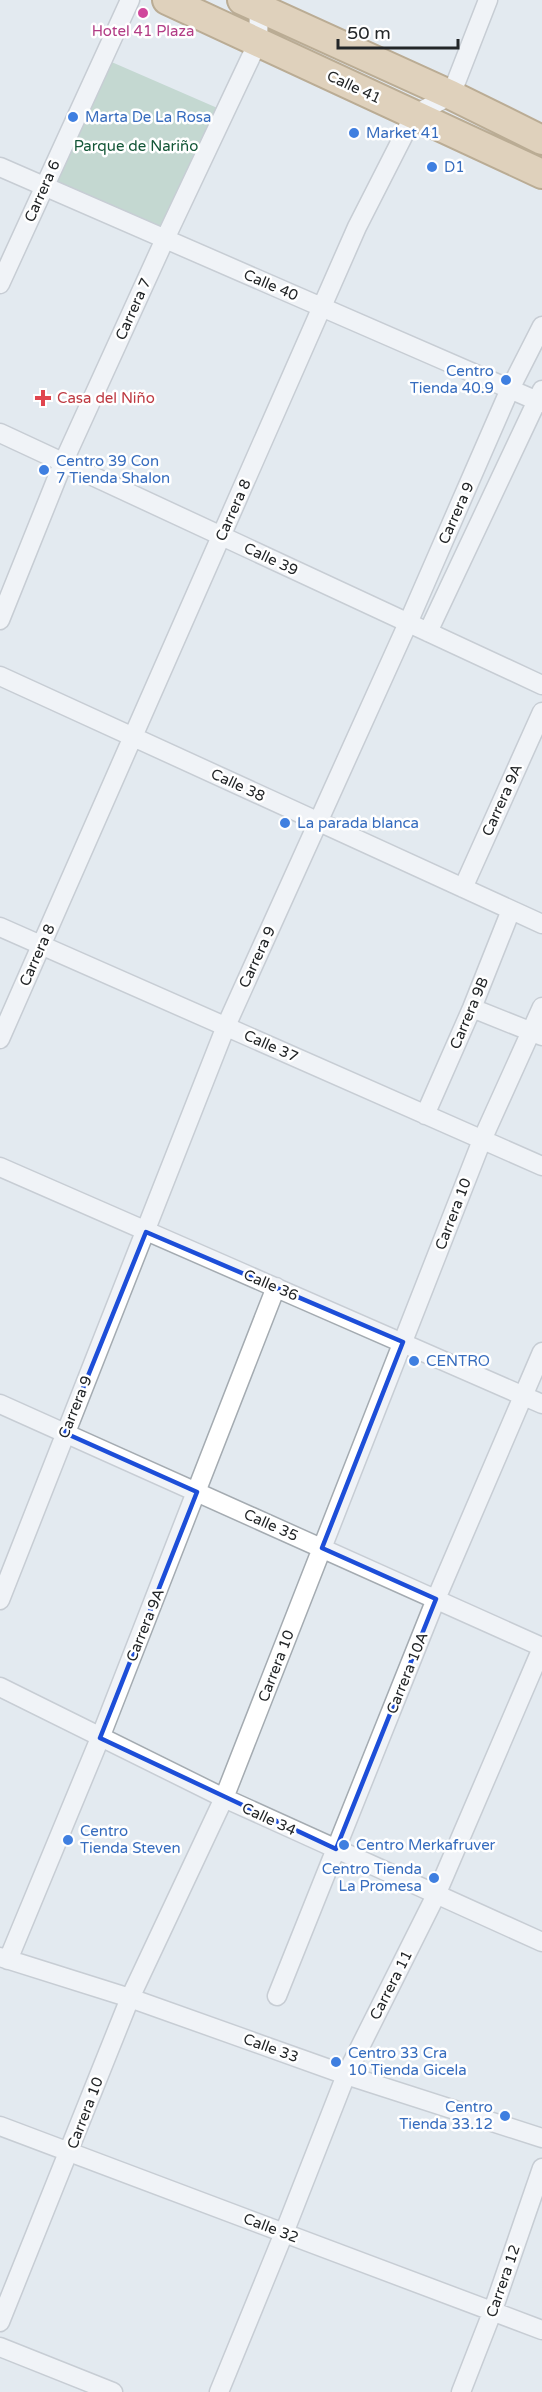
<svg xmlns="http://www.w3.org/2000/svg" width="542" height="2392" font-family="'Varela Round',sans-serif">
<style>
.green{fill:#9dc3ac}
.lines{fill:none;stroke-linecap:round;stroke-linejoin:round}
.minor-casing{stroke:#a4abb1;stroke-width:21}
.primary-casing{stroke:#886225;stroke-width:32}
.minor{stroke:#fff;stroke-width:18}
.primary{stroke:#d9b47c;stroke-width:28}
.marked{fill:none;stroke:#1d4ed8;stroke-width:4.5;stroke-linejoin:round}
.hotel-dot{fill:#d1479c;stroke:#fff;stroke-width:2}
.shop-dot{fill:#3f7fe0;stroke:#fff;stroke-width:2}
.health-dot{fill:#e0444e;stroke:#fff;stroke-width:2}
.labels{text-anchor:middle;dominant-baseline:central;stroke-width:5;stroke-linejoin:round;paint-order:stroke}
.hotel-label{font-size:15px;fill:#b23c85;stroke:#fff}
.street-label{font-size:15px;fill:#232628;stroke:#fff}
.shop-label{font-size:15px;fill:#366cbe;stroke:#fff;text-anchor:start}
.park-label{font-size:15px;fill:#135637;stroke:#fff}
.health-label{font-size:15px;fill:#be3a42;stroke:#fff;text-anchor:start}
</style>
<rect width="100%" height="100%" fill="#e3eaf0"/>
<!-- green -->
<path class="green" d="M107 60 222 110 163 232 49 184Z"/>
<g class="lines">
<defs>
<path id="minor" d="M0 167 542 403
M0 284 130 0
M0 433 542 685
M0 620 63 463 165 239 258 42 259 8 262 0
M428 632 542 390
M0 676 542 924
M463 888 542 712
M0 927 542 1166
M472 1008 542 1036
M0 1039 357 227 414 115 451 95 488 0
M425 1115 472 1008 511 910
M0 1167 542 1404
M0 1404 542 1647
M0 1600 226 1026 408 623 510 389 542 326
M0 1687 224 1798 542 1942
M0 1957 130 1998 346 2075 542 2138
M8 1960 100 1738 276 1287
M277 1996 436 1599 542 1352
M0 2126 542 2330
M0 2322 130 1998 224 1798 482 1140 542 1007
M0 2347 113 2392
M219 2392 284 2233 346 2075 436 1895 542 1648
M461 2392 493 2310 542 2168"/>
<path id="primary" d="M167 0 542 174
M242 0 451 95 542 140"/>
</defs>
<!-- minor casing -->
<use href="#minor" class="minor-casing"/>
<!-- primary casing -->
<use href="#primary" class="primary-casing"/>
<!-- minor -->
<use href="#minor" class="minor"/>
<!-- primary -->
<use href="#primary" class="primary"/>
</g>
<!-- marked area -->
<path d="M0 0H542V2392H0ZM146 1232 403 1342 322 1548 436 1599 336 1849 100 1738 197 1492 65 1433Z" fill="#e3eaf0" fill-opacity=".55" fill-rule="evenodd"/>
<path class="marked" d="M146 1232 403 1342 322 1548 436 1599 336 1849 100 1738 197 1492 65 1433Z"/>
<!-- markers -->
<circle class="hotel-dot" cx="143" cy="13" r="6"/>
<g class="shop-dot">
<circle cx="73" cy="117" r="6"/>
<circle cx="354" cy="133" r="6"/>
<circle cx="432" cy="167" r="6"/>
<circle cx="506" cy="380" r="6"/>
<circle cx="44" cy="470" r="6"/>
<circle cx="285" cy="823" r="6"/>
<circle cx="414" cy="1361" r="6"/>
<circle cx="68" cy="1840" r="6"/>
<circle cx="344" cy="1845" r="6"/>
<circle cx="434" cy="1878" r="6"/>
<circle cx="336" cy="2062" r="6"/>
<circle cx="505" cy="2116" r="6"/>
</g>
<path class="health-dot" d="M40 389h6v6h6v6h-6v6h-6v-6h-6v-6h6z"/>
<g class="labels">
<!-- hotel labels -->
<g class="hotel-label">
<text x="143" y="31">Hotel 41 Plaza</text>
</g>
<!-- street labels -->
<g class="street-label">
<text transform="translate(354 87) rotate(25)">Calle 41</text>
<text transform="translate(42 191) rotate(-66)">Carrera 6</text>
<text transform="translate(271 285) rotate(23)">Calle 40</text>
<text transform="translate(133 309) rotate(-66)">Carrera 7</text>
<text transform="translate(233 510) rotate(-66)">Carrera 8</text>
<text transform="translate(456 513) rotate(-66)">Carrera 9</text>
<text transform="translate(271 559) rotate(25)">Calle 39</text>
<text transform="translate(238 785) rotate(25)">Calle 38</text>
<text transform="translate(502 800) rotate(-66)">Carrera 9A</text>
<text transform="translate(37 955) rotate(-66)">Carrera 8</text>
<text transform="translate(257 957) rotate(-65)">Carrera 9</text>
<text transform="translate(469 1013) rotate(-67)">Carrera 9B</text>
<text transform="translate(271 1046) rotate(24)">Calle 37</text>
<text transform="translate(453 1214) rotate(-69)">Carrera 10</text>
<text transform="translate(271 1285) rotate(23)">Calle 36</text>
<text transform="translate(75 1407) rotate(-68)">Carrera 9</text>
<text transform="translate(271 1525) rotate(24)">Calle 35</text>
<text transform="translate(145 1625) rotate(-68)">Carrera 9A</text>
<text transform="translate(276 1666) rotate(-69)">Carrera 10</text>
<text transform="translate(407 1673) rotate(-68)">Carrera 10A</text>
<text transform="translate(269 1819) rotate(25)">Calle 34</text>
<text transform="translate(391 1985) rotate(-63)">Carrera 11</text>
<text transform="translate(271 2048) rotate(20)">Calle 33</text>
<text transform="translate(85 2113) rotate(-69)">Carrera 10</text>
<text transform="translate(271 2228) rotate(21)">Calle 32</text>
<text transform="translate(503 2281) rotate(-71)">Carrera 12</text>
</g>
<!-- shop labels -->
<g class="shop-label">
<text x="85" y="117">Marta De La Rosa</text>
<text x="366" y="133">Market 41</text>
<text x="444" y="167">D1</text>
<text x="494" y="371" text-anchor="end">Centro<tspan x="494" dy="17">Tienda 40.9</tspan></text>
<text x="56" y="461">Centro 39 Con<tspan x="56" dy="17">7 Tienda Shalon</tspan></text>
<text x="297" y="823">La parada blanca</text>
<text x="426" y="1361">CENTRO</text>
<text x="80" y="1831">Centro<tspan x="80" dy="17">Tienda Steven</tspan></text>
<text x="356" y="1845">Centro Merkafruver</text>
<text x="422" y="1869" text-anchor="end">Centro Tienda<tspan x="422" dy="17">La Promesa</tspan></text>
<text x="348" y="2053">Centro 33 Cra<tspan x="348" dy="17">10 Tienda Gicela</tspan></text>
<text x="493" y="2107" text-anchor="end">Centro<tspan x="493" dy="17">Tienda 33.12</tspan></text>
</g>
<!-- park labels -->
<g class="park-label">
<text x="136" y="146">Parque de Nariño</text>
</g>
<!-- health labels -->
<g class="health-label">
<text x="57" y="398">Casa del Niño</text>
</g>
</g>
<!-- scale -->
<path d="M338 39v9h120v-9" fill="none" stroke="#232628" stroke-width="3"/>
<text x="347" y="39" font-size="18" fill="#232628" stroke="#ffffff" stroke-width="4.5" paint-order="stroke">50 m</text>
</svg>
